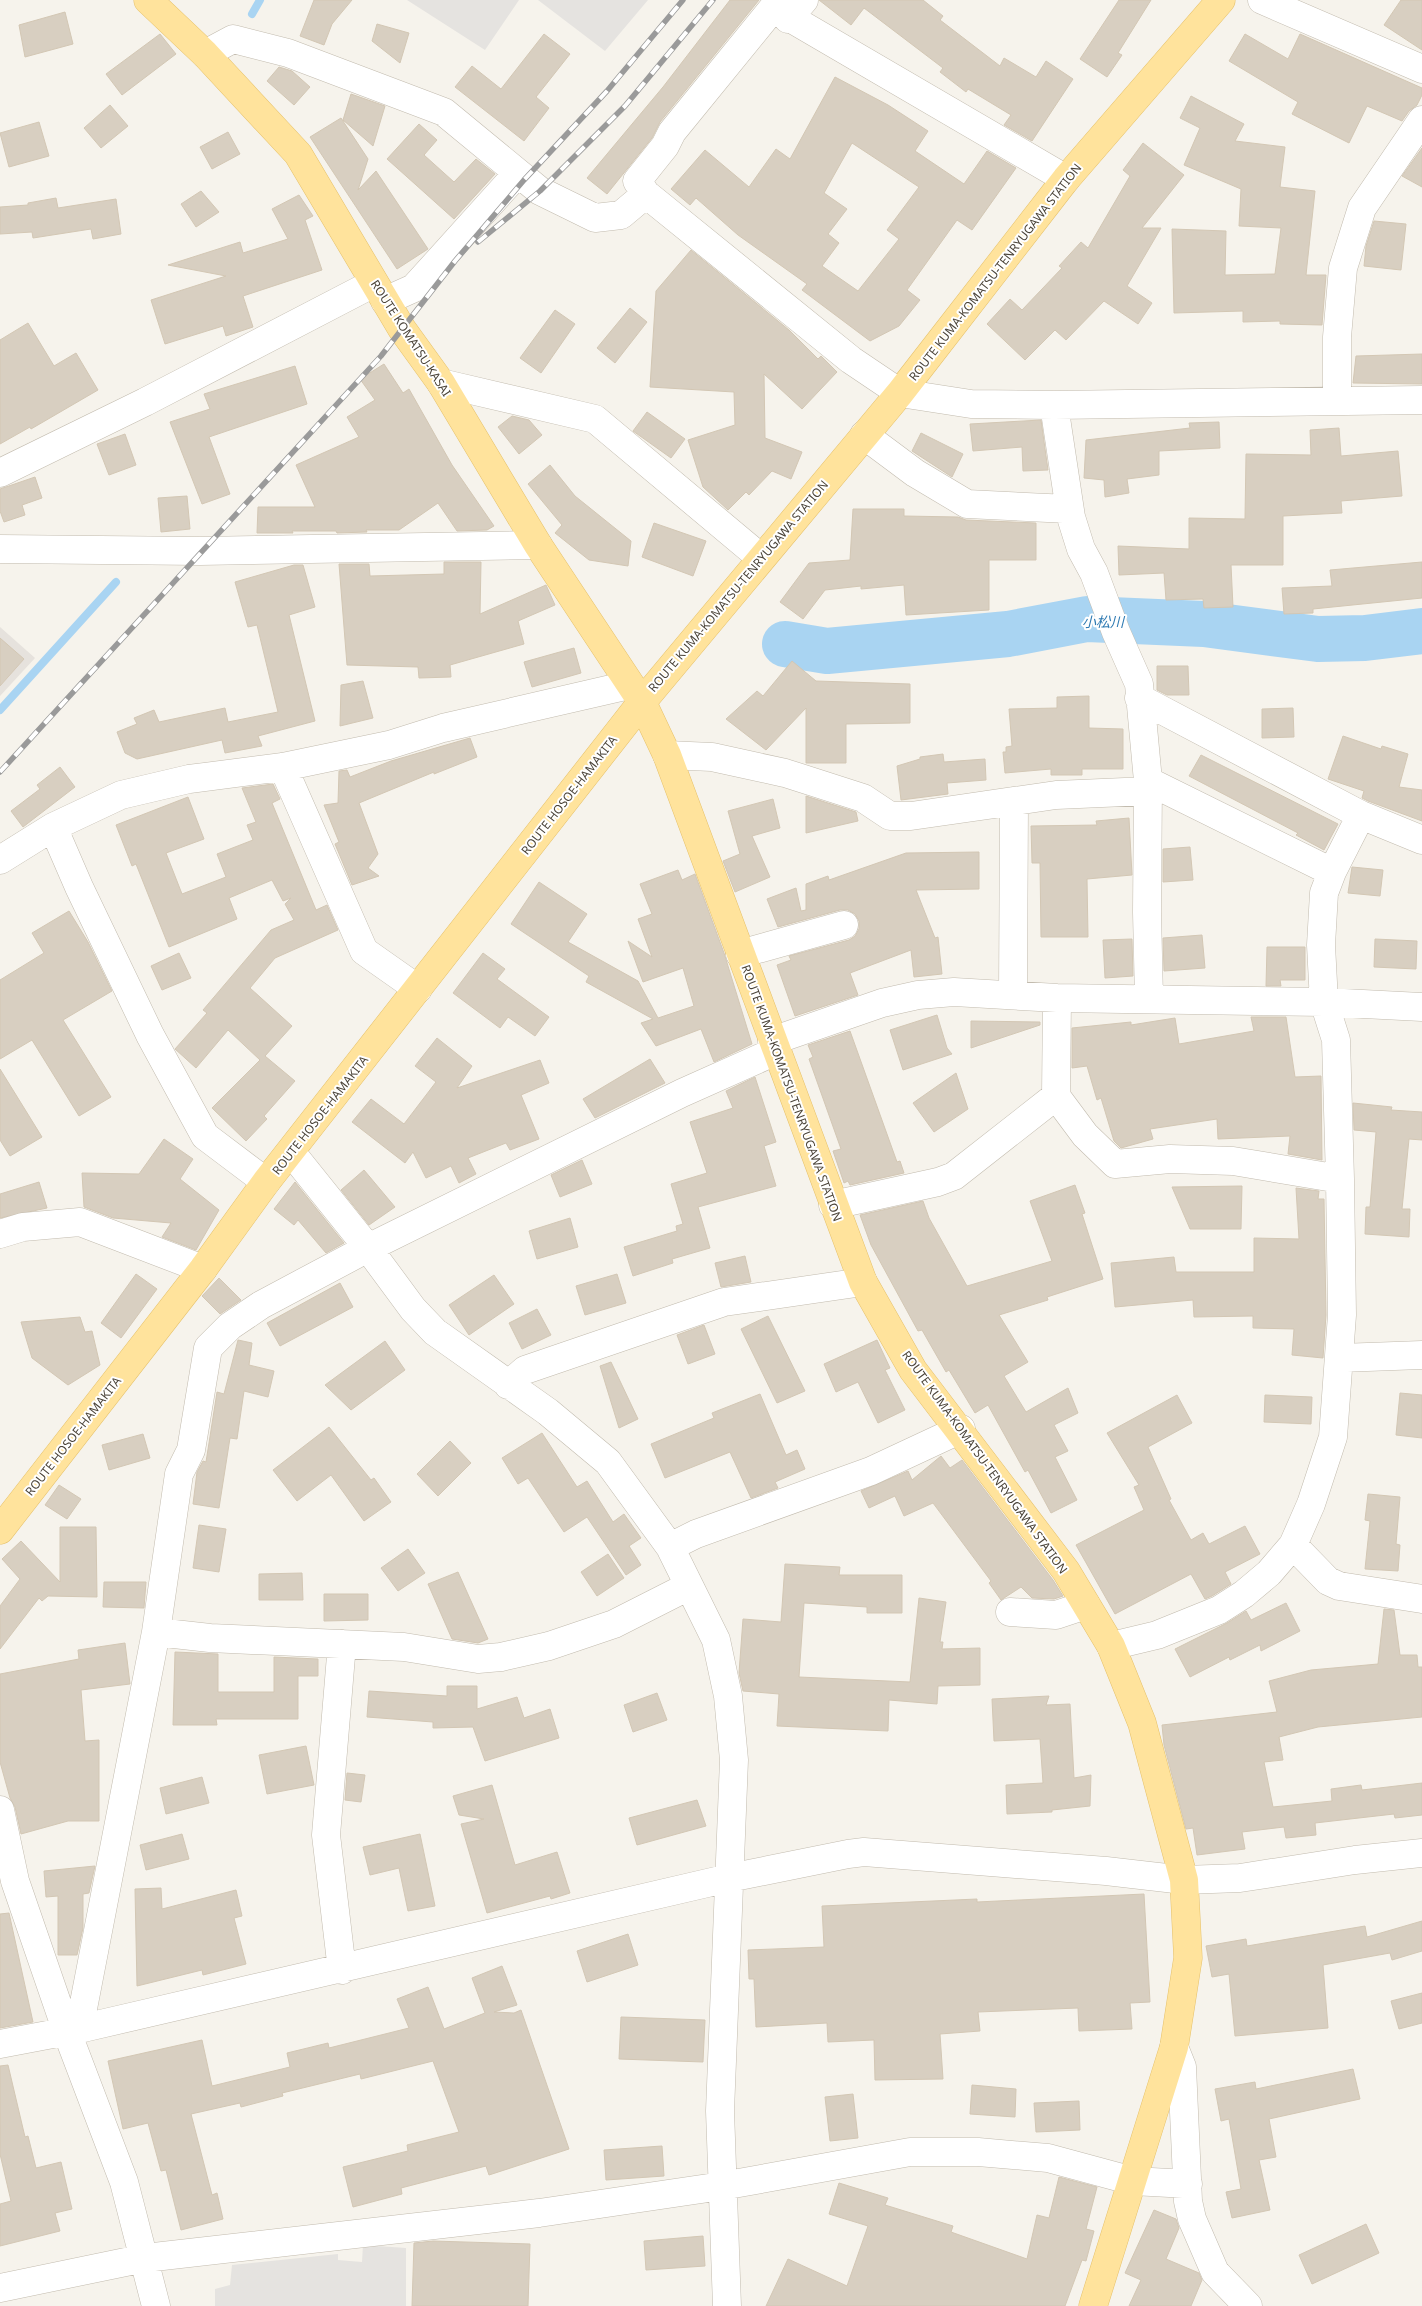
<svg xmlns="http://www.w3.org/2000/svg" width="1422" height="2306" font-family="'Noto Sans','Noto Sans JP',sans-serif">
<style>
.industrial{fill:#e6e2dd}
.parking{fill:#e5e3e0}
.lines{fill:none;stroke-linecap:round;stroke-linejoin:round}
.stream{stroke:#a9d4f2;stroke-width:8}
.river{stroke:#a9d4f2;stroke-width:46}
.building{fill:#d8cfc1;stroke:#d3c7b4;fill-rule:evenodd}
.minor-casing{stroke:#c2bbae;stroke-width:29}
.major-casing{stroke:#e6c16a;stroke-width:29}
.minor{stroke:#fff;stroke-width:28}
.major{stroke:#ffe39c;stroke-width:28}
.rail-casing{stroke:#9a9a9a;stroke-width:5.5}
.rail{stroke:#fff;stroke-width:4;stroke-dasharray:11;stroke-linecap:butt}
.labels{text-anchor:middle;dominant-baseline:central;stroke-width:4;stroke-linejoin:round;paint-order:stroke}
.street-label{font-size:12px;fill:#4b4439;stroke:#fff}
.water-label{font-size:14px;font-style:italic;fill:#2e7ab2;stroke:#fff}
</style>
<rect width="100%" height="100%" fill="#f6f3ec"/>
<!-- industrial -->
<path class="industrial" d="M0 627 35 658 0 696Z"/>
<!-- parking -->
<path class="parking" d="M407 0H519L485 50Z
M538 0H648L605 51Z
M363 2245 406 2248V2306H215V2289L230 2285 232 2265 338 2254V2260L362 2262Z"/>
<g class="lines">
<!-- stream -->
<path class="stream" d="M252 14 260 0
M0 710 116 582"/>
<!-- river -->
<path class="river" d="M785 644 827 651 1008 634 1087 619 1204 624 1318 639 1365 638 1422 631"/>
</g>
<!-- building -->
<path class="building" d="M314 0H352L332 24 324 45 300 36Z
M730 0H759L660 122 652 138 607 194 587 178 663 87Z
M819 0H923L943 16 940 20 1000 66 1004 58 1036 77 1046 61 1073 79 1032 141 1004 125 1011 115 968 89 966 92 940 72 943 68 864 8 851 25Z
M1119 0H1151L1118 53 1122 55 1107 77 1080 59Z
M1401 0H1422V50L1384 25Z
M65 12 73 44 25 57 19 25Z
M377 24 409 33 400 63 372 41Z
M160 34 176 54 122 95 106 74Z
M544 34 570 54 536 97 549 108 524 141 455 87 472 66 501 89Z
M1245 34 1288 59 1300 34 1422 88V95L1417 105 1409 111 1402 121 1367 106 1349 143 1292 114 1298 102 1229 61Z
M279 67 292 71 310 87 294 105 267 81Z
M835 77 888 105 928 131 915 151 964 184 987 151 1016 168 972 230 957 220 907 290 920 300 899 326 870 341 802 290 807 284 738 235 696 198 690 205 671 189 705 150 749 187 776 149 790 159ZM852 143 919 187 887 230 899 239 858 291 822 266 839 243 828 234 847 209 824 193Z
M351 94 385 106 373 146 343 120Z
M1191 96 1244 124 1235 141 1285 147 1280 187 1315 191 1306 275H1326L1322 325 1280 324V321L1243 322V311L1174 313 1172 229 1226 231 1225 275 1275 274 1281 228 1239 226 1241 189 1184 165 1200 128 1180 118Z
M110 105 128 126 101 148 84 128Z
M341 118 368 159 358 190 376 171 428 249 397 269 310 137Z
M39 122 49 156 9 167 0 133Z
M419 124 437 140 424 155 454 182 476 159 495 174 454 219 387 159Z
M228 132 240 154 212 169 200 147Z
M1143 143 1184 175 1142 228H1161L1127 286 1152 303 1138 324 1104 301 1066 340 1055 330 1025 360 987 324 1010 299 1022 310 1062 268 1059 266 1081 242 1088 248 1130 176 1123 170Z
M1422 148V187L1402 176Z
M201 191 219 212 196 227 181 204Z
M299 195 313 216 305 220 322 270 243 296 253 327 226 336 223 326 165 344 151 300 226 276 168 265 240 242 243 253 288 239 272 209Z
M56 198 58 208 116 199 121 234 93 239 91 229 33 238 32 232 0 234V207L28 205V203Z
M1374 221 1406 224 1401 270 1364 266 1366 246Z
M691 250 789 330 818 359 821 356 837 372 802 409 764 374 765 438 802 452 791 479 772 471 749 495 746 492 728 510 703 487 688 440 735 425 734 392 650 387 656 291Z
M630 308 647 322 615 363 597 348Z
M555 310 575 324 541 373 520 358Z
M28 323 54 366 76 353 98 390 31 429 30 427 0 444V340Z
M1422 354V384L1353 383 1356 356Z
M384 364 403 393 409 389 452 465 494 526 487 530 457 531 438 503 399 530H366L367 532 337 533 336 531H292L293 533H257L258 507H315L296 465 359 437 347 417 375 400 360 379Z
M295 366 307 404 209 437 230 494 202 504 170 422 210 409 204 394Z
M647 412 685 439 671 458 633 431Z
M512 416 529 420 542 435 519 454 498 427Z
M1041 420 1048 470 1023 471 1022 447 973 451 970 424Z
M1219 422 1220 448 1159 451V475L1127 479 1129 493 1105 497 1104 480 1084 478 1086 440 1190 428 1189 423Z
M1339 428 1341 456 1398 451 1402 496 1341 501 1342 513 1283 516V565H1231L1233 607 1204 608 1203 599 1166 600 1164 573 1119 575 1118 546 1189 549V518L1245 519 1246 454 1311 455 1310 430Z
M921 433 963 454 952 477 912 451Z
M125 434 136 465 109 475 97 444Z
M550 465 575 496 631 541 628 566 589 560 555 533 562 525 528 484Z
M35 477 42 498 22 505 25 515 4 522 0 511V489Z
M187 496 190 529 161 532 158 498Z
M853 509H904V516L958 517 966 520 1036 523V560H989V610L906 615 904 585 861 589V586L825 590 803 619 780 602 809 563 850 560Z
M654 523 706 541 693 576 642 557Z
M444 562H481L480 614 546 585 555 605 518 621 524 644 450 665 451 677 419 678 418 667 347 665 339 564H369L370 576 444 574Z
M1422 562V598L1313 609V613L1284 614 1282 588 1332 586 1330 570Z
M294 565H303L315 607 289 615 315 721 258 736 262 746 225 753 222 740 137 759 125 753 117 732 137 724 134 718 154 710 159 722 225 708 228 722 278 712 257 625 248 627 235 582Z
M0 638 24 659 0 686Z
M574 648 581 673 532 687 524 662Z
M792 661 816 681 910 684V723L846 724V763H806V708L766 750 726 719 757 691 763 696Z
M1157 666H1188L1189 695H1167L1157 690Z
M363 681 373 718 340 726 341 685Z
M1089 696V728L1123 729V769H1082V775H1051V769L1005 773 1003 752H1006V747L1012 746 1009 709 1057 708V697Z
M1293 708 1294 737 1262 738V709Z
M1343 736 1381 749 1382 746 1408 754 1399 787 1422 790V821L1368 801 1362 798 1364 791 1328 779Z
M470 738 477 757 434 774V772L359 803 378 854 368 868 379 876 352 885 335 844 339 842 324 805 338 803 339 771 347 770 350 777 391 761Z
M943 754 944 762 985 759 986 780 947 783 948 794 901 800 897 766 920 759V757Z
M1201 755 1338 824 1324 850 1296 835 1298 833 1189 776Z
M60 767 75 787 23 827 11 811 40 789 37 785Z
M273 784 280 799 272 803 316 910 327 905 338 930 275 958 250 988 292 1026 265 1056 295 1081 264 1116 267 1119 246 1141 212 1108 260 1060 228 1030 196 1068 175 1049 207 1013 203 1010 271 930 294 920 285 904 291 898 283 901 272 880 229 898 237 919 169 947 136 864 132 866 116 825 188 797 204 839 166 853 182 894 226 877 217 854 253 840 247 825 256 822 242 788Z
M806 796 856 812 858 821 806 833Z
M773 799 780 828 752 836 770 877 735 892 723 861 740 854 728 811Z
M1129 818 1132 875 1087 879 1088 937H1041L1040 863H1032L1031 826 1097 825 1096 821Z
M1190 847 1193 880 1163 882V849Z
M979 852V889L916 890 935 938 938 937 942 974 914 977 911 950 850 973 858 995 795 1016 777 965 791 960 789 956 849 940 855 936 859 929V921L855 914 848 910H840L778 927 767 899 796 888 801 911 806 910V884L828 876 829 880 906 853Z
M1352 867 1383 870 1380 896 1348 893Z
M678 870 682 880 695 874 724 953 752 1044 714 1062 701 1029 656 1046 641 1023 653 1019 586 982 589 976 511 924 539 882 587 914 568 942 638 981 658 1018 694 1006 683 968 643 982 628 941 652 957 638 919 652 914 640 884Z
M69 911 88 942 112 991 63 1020 111 1097 79 1116 32 1040 0 1059V980L44 953 32 933Z
M1202 935 1205 968 1164 971 1163 938Z
M1132 939 1133 976 1105 978 1103 940Z
M1375 939 1417 941 1416 969 1374 967Z
M1267 947H1305V980H1280L1281 986H1266Z
M179 953 191 978 162 990 151 966Z
M483 953 505 969 497 979 549 1017 535 1036 508 1017 500 1028 453 993Z
M937 1015 947 1048 952 1054 903 1070 890 1030Z
M1251 1017H1286L1295 1077 1321 1076 1322 1160 1288 1154 1290 1136 1218 1139 1217 1119 1150 1129 1153 1139 1121 1148 1114 1141 1101 1098 1097 1100 1087 1066 1072 1068V1028L1131 1022V1025L1175 1018 1179 1044 1254 1031Z
M971 1021 1040 1022V1025L971 1048Z
M850 1031 897 1162 900 1161 904 1173 850 1185 848 1181 844 1183 833 1151 841 1149 809 1059 813 1057 808 1045Z
M437 1038 472 1066 457 1088 540 1060 549 1083 521 1095 539 1139 510 1150 506 1143 468 1158 476 1174 459 1183 451 1166 426 1178 413 1152 405 1163 352 1122 371 1099 404 1124 436 1082 415 1066Z
M650 1059 665 1083 595 1118 583 1099Z
M0 1069 42 1137 10 1156 0 1140Z
M956 1073 968 1109 934 1132 913 1103Z
M755 1077 776 1142 764 1146 776 1186 698 1207 710 1248 672 1259 673 1263 633 1276 624 1247 677 1231 676 1226 683 1224 671 1184 707 1173 690 1122 733 1108 726 1091Z
M1353 1103 1392 1107 1391 1110 1422 1112V1140L1409 1139 1402 1209H1410L1409 1237 1365 1234 1366 1207H1370L1376 1132 1354 1130Z
M164 1139 193 1159 180 1179 219 1210 196 1250 162 1237 171 1223 113 1218 84 1207 82 1173 139 1174Z
M582 1160 592 1184 560 1197 551 1175Z
M364 1170 395 1207 369 1225 341 1190Z
M39 1182 47 1208 0 1218V1194Z
M295 1182 344 1243 326 1253 298 1220 294 1225 274 1209Z
M1075 1185 1085 1213 1082 1214 1103 1279 1047 1297 1048 1300 999 1315 1028 1362 1004 1376 1026 1412 1068 1388 1078 1413 1054 1425 1068 1451 1055 1457 1077 1500 1051 1513 1028 1470 1025 1472 988 1405 975 1413 949 1370 946 1372 922 1330 918 1331 871 1245 860 1215 923 1201 929 1218 967 1286 1052 1261 1030 1201Z
M1242 1186 1241 1229H1190L1172 1187Z
M1296 1188 1319 1191 1318 1199H1324L1326 1315 1323 1358 1292 1355 1294 1329 1253 1328V1316L1194 1317 1193 1300 1115 1307 1111 1263 1174 1257 1176 1272H1254V1238L1299 1239Z
M570 1218 578 1247 537 1259 529 1231Z
M745 1256 751 1282 721 1287 715 1263Z
M136 1274 157 1289 121 1338 101 1323Z
M617 1274 626 1303 585 1315 576 1286Z
M494 1275 514 1304 469 1335 449 1305Z
M219 1278 241 1300 220 1314 202 1296Z
M340 1283 353 1307 280 1346 267 1323Z
M537 1309 551 1335 522 1349 509 1323Z
M768 1316 805 1391 777 1403 741 1329Z
M80 1317 85 1332 92 1331 100 1365 68 1385 32 1358 21 1322Z
M704 1325 715 1354 688 1364 677 1335Z
M238 1340 252 1343 249 1365 274 1371 268 1397 244 1391 237 1439 230 1438 219 1508 193 1504 197 1472 203 1461 206 1462 217 1392 224 1394Z
M877 1340 890 1368 885 1370 905 1410 878 1423 858 1382 836 1392 824 1364Z
M385 1341 405 1370 351 1410 325 1385Z
M611 1362 638 1419 619 1428 600 1366Z
M1400 1393 1422 1395V1438L1396 1435Z
M760 1394 786 1455 797 1450 805 1469 775 1482 778 1488 751 1498 730 1452 665 1478 651 1444 714 1418 712 1413Z
M1177 1395 1192 1423 1148 1447 1171 1499 1169 1500 1191 1540 1203 1533 1209 1544 1245 1526 1260 1554 1225 1572 1231 1584 1212 1596 1205 1599 1191 1574 1115 1614 1076 1545 1144 1510 1134 1487 1139 1485 1107 1433Z
M1265 1395 1312 1397 1311 1424 1264 1422Z
M329 1427 371 1480 374 1478 391 1502 364 1521 331 1475 297 1501 273 1470Z
M542 1433 577 1487 587 1481 613 1522 624 1514 641 1538 629 1546 641 1565 626 1575 587 1517 564 1532 528 1478 518 1484 502 1458Z
M143 1434 150 1458 109 1470 102 1445Z
M450 1441 471 1463 438 1496 417 1474Z
M941 1456 950 1468 962 1460 1053 1580 1063 1596 1054 1599 1032 1598 1021 1587 1001 1600 989 1583 991 1581 933 1503 904 1516 895 1496 869 1508 861 1491 908 1471 912 1480Z
M59 1485 81 1499 67 1519 45 1505Z
M1368 1494 1400 1497 1396 1544 1400 1545 1398 1571 1365 1569 1370 1521 1365 1520Z
M199 1525 226 1529 219 1572 193 1568Z
M60 1527H96L97 1597 48 1596 42 1601 39 1598 0 1649V1606L20 1579 2 1559 21 1541 60 1582Z
M408 1549 425 1573 398 1591 381 1568Z
M608 1554 624 1578 597 1596 581 1572Z
M785 1564 840 1567 839 1575H902V1613H867V1607L804 1603 799 1677 910 1682 919 1598 946 1602 940 1642H943L942 1649 980 1648V1685L938 1686 937 1704 889 1700 888 1731 777 1726 779 1694 743 1691 739 1673 743 1619 781 1622Z
M458 1572 488 1639 478 1643 452 1639 428 1584Z
M302 1573 303 1600H259V1574Z
M104 1582H146L144 1608 103 1607Z
M324 1594H368V1620L324 1621Z
M1286 1603 1300 1631 1261 1651 1260 1645 1230 1660 1229 1657 1190 1677 1175 1649 1227 1623 1246 1611 1251 1620Z
M1384 1609 1394 1610 1400 1655H1417L1418 1667H1422V1717L1318 1727 1279 1737 1283 1760 1264 1762 1273 1807 1332 1801 1331 1789 1361 1785 1362 1790 1422 1783V1815L1395 1818 1394 1814 1315 1823 1316 1835 1286 1838 1284 1827 1242 1832 1245 1849 1197 1855 1193 1828 1186 1829 1164 1745 1162 1725 1277 1712 1269 1681 1311 1670 1378 1664Z
M125 1643 130 1684 81 1690 85 1741 99 1740V1821H68L21 1834 15 1807 10 1798 0 1762V1674L79 1659 78 1650Z
M175 1652 218 1654V1692H274V1657L318 1659V1676H298V1719H216L217 1725H173Z
M447 1686H477V1709L517 1697 524 1718 550 1709 559 1738 485 1761 473 1727 433 1728V1722L367 1717 369 1691 447 1696Z
M657 1693 667 1720 633 1732 624 1705Z
M1049 1696 1046 1705 1070 1704 1074 1778 1091 1775 1090 1806 1052 1810V1812L1007 1814 1006 1785 1043 1783 1040 1739 994 1741 992 1699Z
M306 1746 314 1785 267 1794 259 1755Z
M347 1773 365 1775 361 1802 345 1800Z
M202 1777 209 1803 166 1814 160 1788Z
M492 1785 515 1865 557 1852 570 1893 551 1899 550 1896 487 1913 461 1824 484 1819 459 1815 453 1796Z
M697 1800 706 1826 637 1845 629 1818Z
M182 1834 189 1859 146 1870 140 1845Z
M420 1834 435 1906 408 1911 399 1868 370 1875 363 1847Z
M95 1866 89 1893 83 1894V1928L77 1955H58V1896L46 1897 44 1871Z
M161 1888 162 1909 236 1890 242 1916 234 1918 246 1964 203 1975 202 1970 137 1986 135 1889Z
M1144 1894 1150 2002 1130 2003 1132 2029 1079 2031 1078 2008 978 2012 980 2031 940 2034 943 2079 875 2080 874 2040 828 2042 827 2023 756 2027 754 1979H749L748 1950 824 1947 822 1906 977 1899V1902Z
M9 1913 33 2022 0 2028V1914Z
M1422 1921V1951L1392 1960 1390 1953 1323 1965 1328 2028 1235 2036 1229 1974 1212 1977 1206 1946 1246 1939 1247 1946 1365 1926 1367 1937Z
M628 1934 638 1965 587 1982 577 1951Z
M502 1966 517 2005 494 2012 514 2013 521 2010 569 2149 489 2175 486 2166 401 2188 402 2194 353 2207 343 2167 408 2151 407 2145 459 2132 433 2061 361 2079 360 2074 282 2093 283 2096 241 2107 240 2103 191 2114 212 2195 217 2193 223 2219 181 2230 166 2170 161 2171 148 2123 123 2129 108 2061 202 2040 212 2086 290 2067 287 2053 328 2043 329 2048 409 2028 397 1999 428 1987 444 2029 485 2013 472 1978Z
M1422 1993V2023L1399 2029 1391 2001Z
M621 2017 705 2020 703 2062 619 2059Z
M8 2065 25 2137 28 2136 36 2168 61 2162 72 2209 55 2213 60 2231 0 2246V2204L11 2201 0 2154V2066Z
M1353 2069 1360 2099 1269 2119 1276 2157 1259 2160 1270 2210 1232 2218 1226 2192 1241 2189 1229 2119 1221 2121 1215 2089 1255 2082 1256 2089Z
M972 2085 1016 2089 1015 2117 970 2114Z
M853 2094 858 2138 830 2141 825 2097Z
M1079 2101 1080 2130 1036 2132 1034 2103Z
M662 2146 664 2176 606 2180 604 2150Z
M1059 2177 1097 2187 1086 2229 1094 2231 1086 2261 1082 2260 1065 2306H766L788 2259 847 2286 868 2226 829 2214 839 2183 888 2198 885 2205 953 2226 951 2232 1027 2259 1037 2215 1049 2218Z
M1154 2210 1176 2219 1179 2228 1166 2259 1199 2273 1202 2280 1191 2306H1129L1141 2280 1125 2273Z
M1366 2224 1379 2253 1312 2284 1299 2255Z
M703 2236 705 2266 646 2270 644 2241Z
M433 2241 530 2244 528 2306H412L414 2243Z"/>
<g class="lines">
<defs>
<path id="minor" d="M1262 0 1422 69
M788 19 804 0
M205 54 233 39 288 53 444 112 540 191 595 218 621 215 646 194
M1066 179 773 8 672 132 665 146 637 181 646 194 851 360 900 393 971 404 1054 405 1422 400
M385 301 414 288 517 174
M441 383 595 419 761 558
M1337 401V337L1343 268 1362 208 1422 120
M1054 405 1071 517 1081 549 1094 573 1116 632 1139 684 1148 781 1147 912 1149 999
M864 435 915 473 967 504 1069 509
M0 473 145 402 374 283
M0 549 200 551 538 545
M1139 698 1361 815 1422 840
M667 755 712 757 785 773 863 798 890 816H911L1056 795 1148 791
M283 767 364 951 418 989
M1148 781 1332 872
M53 827 79 887 150 1035 205 1136 266 1182
M0 860 53 827 121 795 189 779 283 767 389 745 443 728 629 685
M740 954 844 925
M1013 995 1014 801
M1057 998 1056 1096 1085 1135 1115 1164 1170 1159 1233 1161 1340 1179
M772 1041 882 1003 918 995 954 992 1057 998 1324 1002 1422 1007
M291 1152 368 1248 682 1093 776 1051
M833 1205 938 1182 954 1176 1056 1096
M0 1234 23 1227 80 1222 203 1269
M1340 1358 1422 1355
M508 1385 525 1370 724 1302 863 1282
M1293 1545 1328 1581 1339 1586 1422 1599
M670 1547 696 1534 871 1471 961 1429
M1010 1612 1056 1615 1086 1605
M156 1632 210 1638 404 1647 478 1659 501 1657 549 1646 614 1624 689 1586
M1111 1646 1157 1635 1219 1610 1244 1594 1269 1573 1293 1545 1311 1504 1333 1437 1342 1315 1340 1179 1336 1040 1324 1002 1321 945 1324 893 1332 872 1361 815
M0 1810 15 1881 67 2032 124 2182 156 2306
M342 1970 326 1835 342 1644
M79 2029 156 1632 179 1474 191 1450 208 1348 230 1326 261 1305 368 1248 413 1309 435 1332 548 1412 608 1462 670 1547 716 1640 728 1696 734 1760 720 2111 727 2306
M0 2044 79 2029 729 1878 848 1854 864 1852 1106 1871 1184 1880 1240 1878 1355 1860 1422 1853
M1174 2047 1182 2067 1188 2201 1192 2219 1215 2272 1248 2306
M0 2288 145 2258 539 2213 722 2186 910 2152H978L1048 2158 1133 2181 1188 2184"/>
<path id="major" d="M148 0 205 54 298 154 402 329 441 383 538 545 642 702 667 755 863 1282 913 1370 1066 1571 1111 1646 1142 1723 1184 1880 1188 1958 1174 2047 1093 2306
M0 1530 203 1269 266 1182 642 702 900 393 1066 179 1221 0"/>
</defs>
<!-- minor casing -->
<use href="#minor" class="minor-casing"/>
<!-- major casing -->
<use href="#major" class="major-casing"/>
<!-- minor -->
<use href="#minor" class="minor"/>
<!-- major -->
<use href="#major" class="major"/>
<defs>
<path id="rail" d="M478 242 540 191 625 106 713 0
M0 772 381 356 455 261 524 180 607 91 683 0"/>
</defs>
<!-- rail casing -->
<use href="#rail" class="rail-casing"/>
<!-- rail -->
<use href="#rail" class="rail"/>
</g>
<g class="labels">
<!-- street labels -->
<g class="street-label">
<text transform="translate(995 272) rotate(-52)">ROUTE KUMA-KOMATSU-TENRYUGAWA STATION</text>
<text transform="translate(411 338) rotate(57)">ROUTE KOMATSU-KASAI</text>
<text transform="translate(738 586) rotate(-50)">ROUTE KUMA-KOMATSU-TENRYUGAWA STATION</text>
<text transform="translate(569 795) rotate(-52)">ROUTE HOSOE-HAMAKITA</text>
<text transform="translate(792 1093) rotate(70)">ROUTE KUMA-KOMATSU-TENRYUGAWA STATION</text>
<text transform="translate(320 1115) rotate(-52)">ROUTE HOSOE-HAMAKITA</text>
<text transform="translate(73 1436) rotate(-52)">ROUTE HOSOE-HAMAKITA</text>
<text transform="translate(985 1462) rotate(54)">ROUTE KUMA-KOMATSU-TENRYUGAWA STATION</text>
</g>
<!-- water labels -->
<g class="water-label">
<text x="1103" y="621">小松川</text>
</g>
</g>
</svg>
